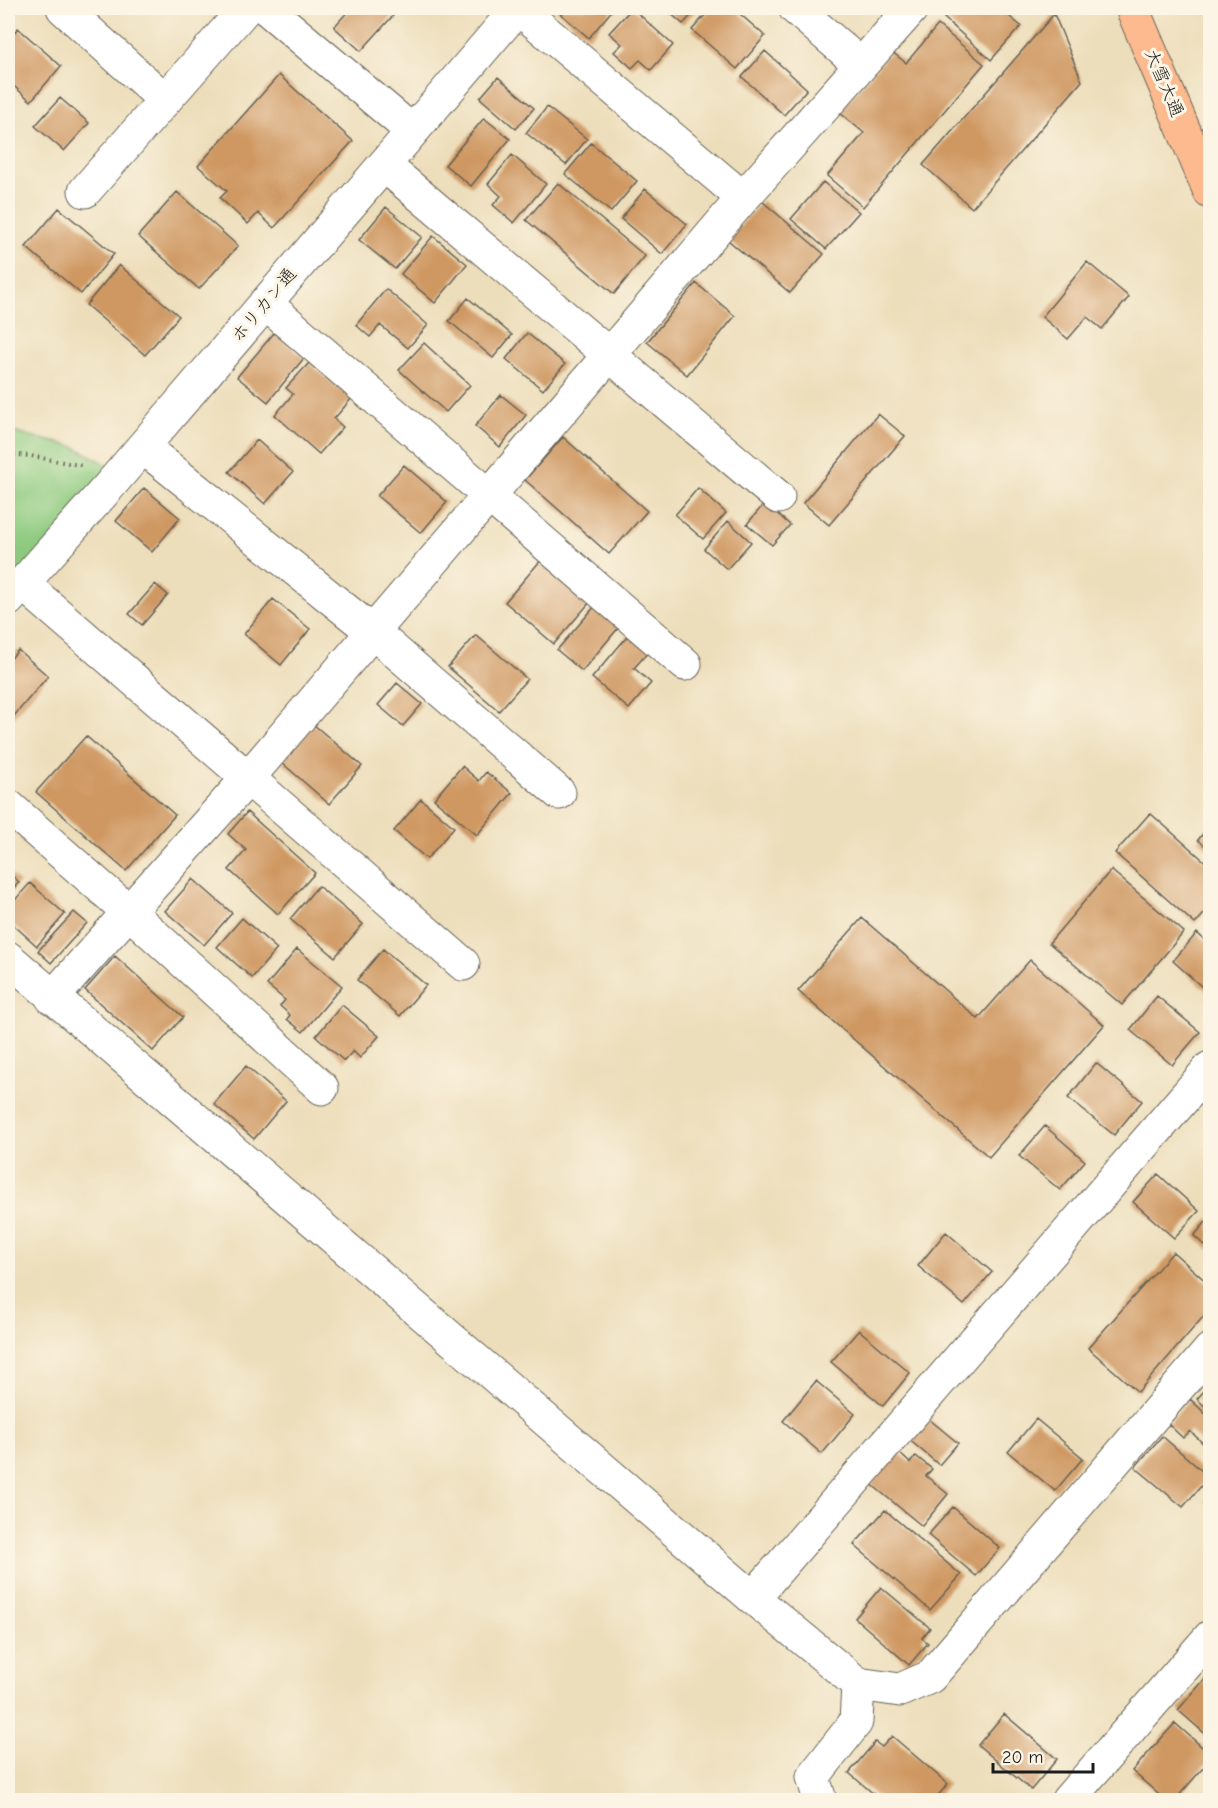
<svg xmlns="http://www.w3.org/2000/svg" width="1218" height="1808" font-family="'Comic Neue','Klee One',sans-serif">
<style>
.green{fill:#8dca7f;stroke:#54734e;stroke-width:1.5}
.building{fill:#cf9862}
.lines{fill:none;stroke-linecap:round;stroke-linejoin:round}
.minor-casing{stroke:#656054;stroke-width:35}
.highway-casing{stroke:#656054;stroke-width:35}
.path{stroke:#656054;stroke-width:4;stroke-dasharray:1.5 4.5;stroke-linecap:butt}
.minor{stroke:#fff;stroke-width:33}
.highway{stroke:#fcba8e;stroke-width:33}
.labels{text-anchor:middle;dominant-baseline:central;stroke-width:6;stroke-linejoin:round;paint-order:stroke}
.street-label{font-size:18px;fill:#1c1c1c;stroke:#fcf5e5}
</style>
<rect width="100%" height="100%" fill="#fcf5e5"/>
<filter id="ink" filterUnits="userSpaceOnUse"><feTurbulence type="fractalNoise" baseFrequency=".0167" numOctaves="2"/><feDisplacementMap in="SourceGraphic" scale="12" xChannelSelector="R" yChannelSelector="G"/><feConvolveMatrix kernelMatrix="1 2 1 2 8 2 1 2 1" color-interpolation-filters="sRGB"/></filter>
<filter id="wash" filterUnits="userSpaceOnUse"><feTurbulence type="fractalNoise" baseFrequency=".008" numOctaves="4" result="noise"/><feDisplacementMap in="SourceGraphic" scale="24" xChannelSelector="R" yChannelSelector="G"/><feGaussianBlur stdDeviation="1.35" result="paint"/><feColorMatrix in="noise" values="0 0 0 0 0 0 0 0 0 0 0 0 0 0 0 0 0 1.4 0 .05"/><feComposite in="paint" operator="in"/></filter>
<g filter="url(#wash)">
<rect width="100%" height="100%" fill="#eddebb"/>
<!-- green -->
<path class="green" d="M8 431 75 447 121 472 8 600Z"/>
<g id="blocks">
<!-- building -->
<path class="building" d="M351 8H400L361 51 334 27Z
M559 8H614L589 38 556 10Z
M632 8 673 45 651 70 640 60 632 68 614 52 622 44 609 33Z
M664 8H698L683 24Z
M711 8H746L740 14 765 36 737 69 692 30Z
M953 8H999L1021 26 991 60 944 18Z
M1054 14 1082 81 972 208 923 165Z
M938 25 984 64 863 207 827 176 864 133 839 112 891 51 906 63Z
M18 28 61 66 31 101 8 81V40Z
M765 51 807 89 784 115 742 77Z
M279 75 353 141 274 228 258 213 248 224 220 198 227 191 198 166Z
M498 77 534 108 516 129 480 98Z
M60 98 89 123 64 151 35 126Z
M547 107 587 139 566 165 526 133Z
M484 118 510 139 471 186 445 165Z
M591 143 637 181 611 212 565 174Z
M512 155 546 184 514 223 493 205 501 196 488 184Z
M823 182 859 212 826 249 791 219Z
M558 183 645 256 614 294 526 220Z
M645 189 687 224 662 254 621 219Z
M177 192 238 246 199 289 138 236Z
M762 201 824 254 790 293 728 240Z
M386 207 422 237 395 269 359 240Z
M59 208 114 254 81 294 26 247Z
M433 236 467 264 435 303 401 274Z
M1087 262 1129 297 1102 329 1087 317 1068 339 1042 317Z
M119 265 179 316 145 355 86 305Z
M696 283 735 316 687 375 647 342Z
M386 289 428 325 408 348 380 325 370 337 356 325Z
M468 298 512 335 493 358 449 321Z
M274 333 304 358 268 402 237 377Z
M527 333 565 364 543 390 506 359Z
M424 343 470 385 446 412 399 370Z
M309 363 351 399 334 419 343 427 319 454 275 415 293 394 286 388Z
M501 395 526 415 500 447 475 426Z
M878 414 905 436 829 525 803 503Z
M563 437 647 511 609 554 525 480Z
M257 440 293 472 265 504 229 472Z
M404 465 447 502 421 533 377 496Z
M144 488 180 518 152 552 116 521Z
M698 488 726 513 703 539 675 515Z
M765 503 790 525 772 545 747 524Z
M728 521 751 542 727 569 704 549Z
M541 560 590 602 554 644 505 602Z
M155 584 168 595 142 625 129 614Z
M273 599 310 629 281 665 244 634Z
M596 605 620 626 582 671 557 650Z
M631 632 651 649 634 668 651 683 629 709 592 678Z
M476 635 527 679 499 711 448 667Z
M18 650 48 676 8 723V662Z
M397 683 422 704 403 726 378 705Z
M313 724 362 766 329 804 281 762Z
M86 736 175 815 126 871 36 792Z
M462 766 479 781 486 772 512 793 477 835 434 799Z
M421 799 454 827 427 859 394 831Z
M247 812 315 873 278 914 229 870 246 850 228 834Z
M1150 813 1210 866V907L1195 924 1115 853Z
M1210 825V850L1198 840Z
M1111 870 1184 932 1122 1005 1049 943Z
M8 872 19 882 8 895Z
M193 879 232 913 204 945 165 911Z
M30 883 65 914 37 946 8 920V908Z
M318 886 363 924 335 957 290 919Z
M74 912 87 923 51 963 38 951Z
M242 918 277 949 252 978 217 947Z
M862 918 978 1019 1030 960 1104 1025 989 1157 798 991Z
M1197 933 1210 945V994L1173 961Z
M297 949 342 986 303 1032 287 1019 290 1015 280 1006 285 1000 267 985Z
M383 949 426 985 400 1016 357 980Z
M115 956 183 1017 153 1051 85 990Z
M1157 996 1200 1032 1172 1065 1130 1030Z
M342 1005 379 1036 360 1058 353 1051 344 1061 316 1036Z
M1096 1063 1142 1101 1114 1135 1068 1098Z
M246 1066 286 1101 254 1139 214 1104Z
M1045 1126 1085 1161 1060 1190 1019 1156Z
M1158 1174 1199 1211 1174 1238 1133 1202Z
M1210 1217V1250L1194 1236Z
M946 1232 992 1272 964 1305 918 1266Z
M1173 1252 1210 1285V1309L1138 1392 1088 1348Z
M859 1330 910 1373 883 1406 831 1362Z
M816 1381 855 1414 822 1454 783 1421Z
M1210 1384V1411L1197 1399Z
M1190 1399 1210 1418V1450L1190 1431 1183 1438 1168 1424Z
M924 1415 958 1443 939 1465 906 1437Z
M1036 1419 1083 1458 1055 1491 1008 1452Z
M1162 1436 1209 1477 1183 1507 1135 1467Z
M898 1452 910 1463 916 1456 932 1469 926 1476 948 1494 922 1526 871 1484Z
M1210 1494V1506L1205 1501Z
M953 1507 1000 1548 976 1576 928 1535Z
M885 1510 961 1575 930 1610 854 1545Z
M881 1587 930 1628 922 1638 928 1643 909 1665 855 1618Z
M1210 1673V1738L1178 1710Z
M1004 1714 1057 1759 1031 1790 978 1745Z
M1175 1723 1210 1754V1760L1175 1800H1165L1132 1771Z
M892 1736 948 1784 934 1800H881L849 1773 875 1742 882 1747Z"/>
</g>
</g>
<g filter="url(#ink)">
<use href="#blocks" fill-opacity="0" stroke="#656054" stroke-width="1.5"/>
<g class="lines">
<defs>
<path id="minor" d="M63 8 165 100
M266 8 412 131
M518 8 743 198
M795 8 861 65
M384 165 778 497
M85 191 246 8
M265 303 685 664
M143 447 373 632 559 793
M22 583 463 964
M8 600 111 484 518 8
M8 806 129 912 322 1088
M8 958 753 1598 858 1684 900 1690 930 1677 1210 1350
M52 998 248 778 743 198 912 8
M753 1598 1210 1068
M820 1800 813 1777 856 1722 858 1684
M1068 1800 1210 1637"/>
<path id="highway" d="M1132 8 1210 192"/>
</defs>
<!-- minor casing -->
<use href="#minor" class="minor-casing"/>
<!-- highway casing -->
<use href="#highway" class="highway-casing"/>
<!-- path -->
<path class="path" d="M8 454 31 456 84 466"/>
<!-- minor -->
<use href="#minor" class="minor"/>
<!-- highway -->
<use href="#highway" class="highway"/>
</g>
</g>
<g class="labels">
<!-- street labels -->
<g class="street-label">
<text transform="translate(1164 83) rotate(67)">大雪大通</text>
<text transform="translate(264 305) rotate(-50)">ホリカン通</text>
</g>
</g>
<!-- margin -->
<rect width="1218" height="1808" fill="none" stroke="#fcf5e5" stroke-width="30"/>
<!-- scale -->
<path d="M993 1763v9h100v-9" fill="none" stroke="#1c1c1c" stroke-width="3"/>
<text x="1002" y="1763" font-size="18" fill="#1c1c1c" stroke="#fcf5e5" stroke-width="4.5" paint-order="stroke">20 m</text>
</svg>
